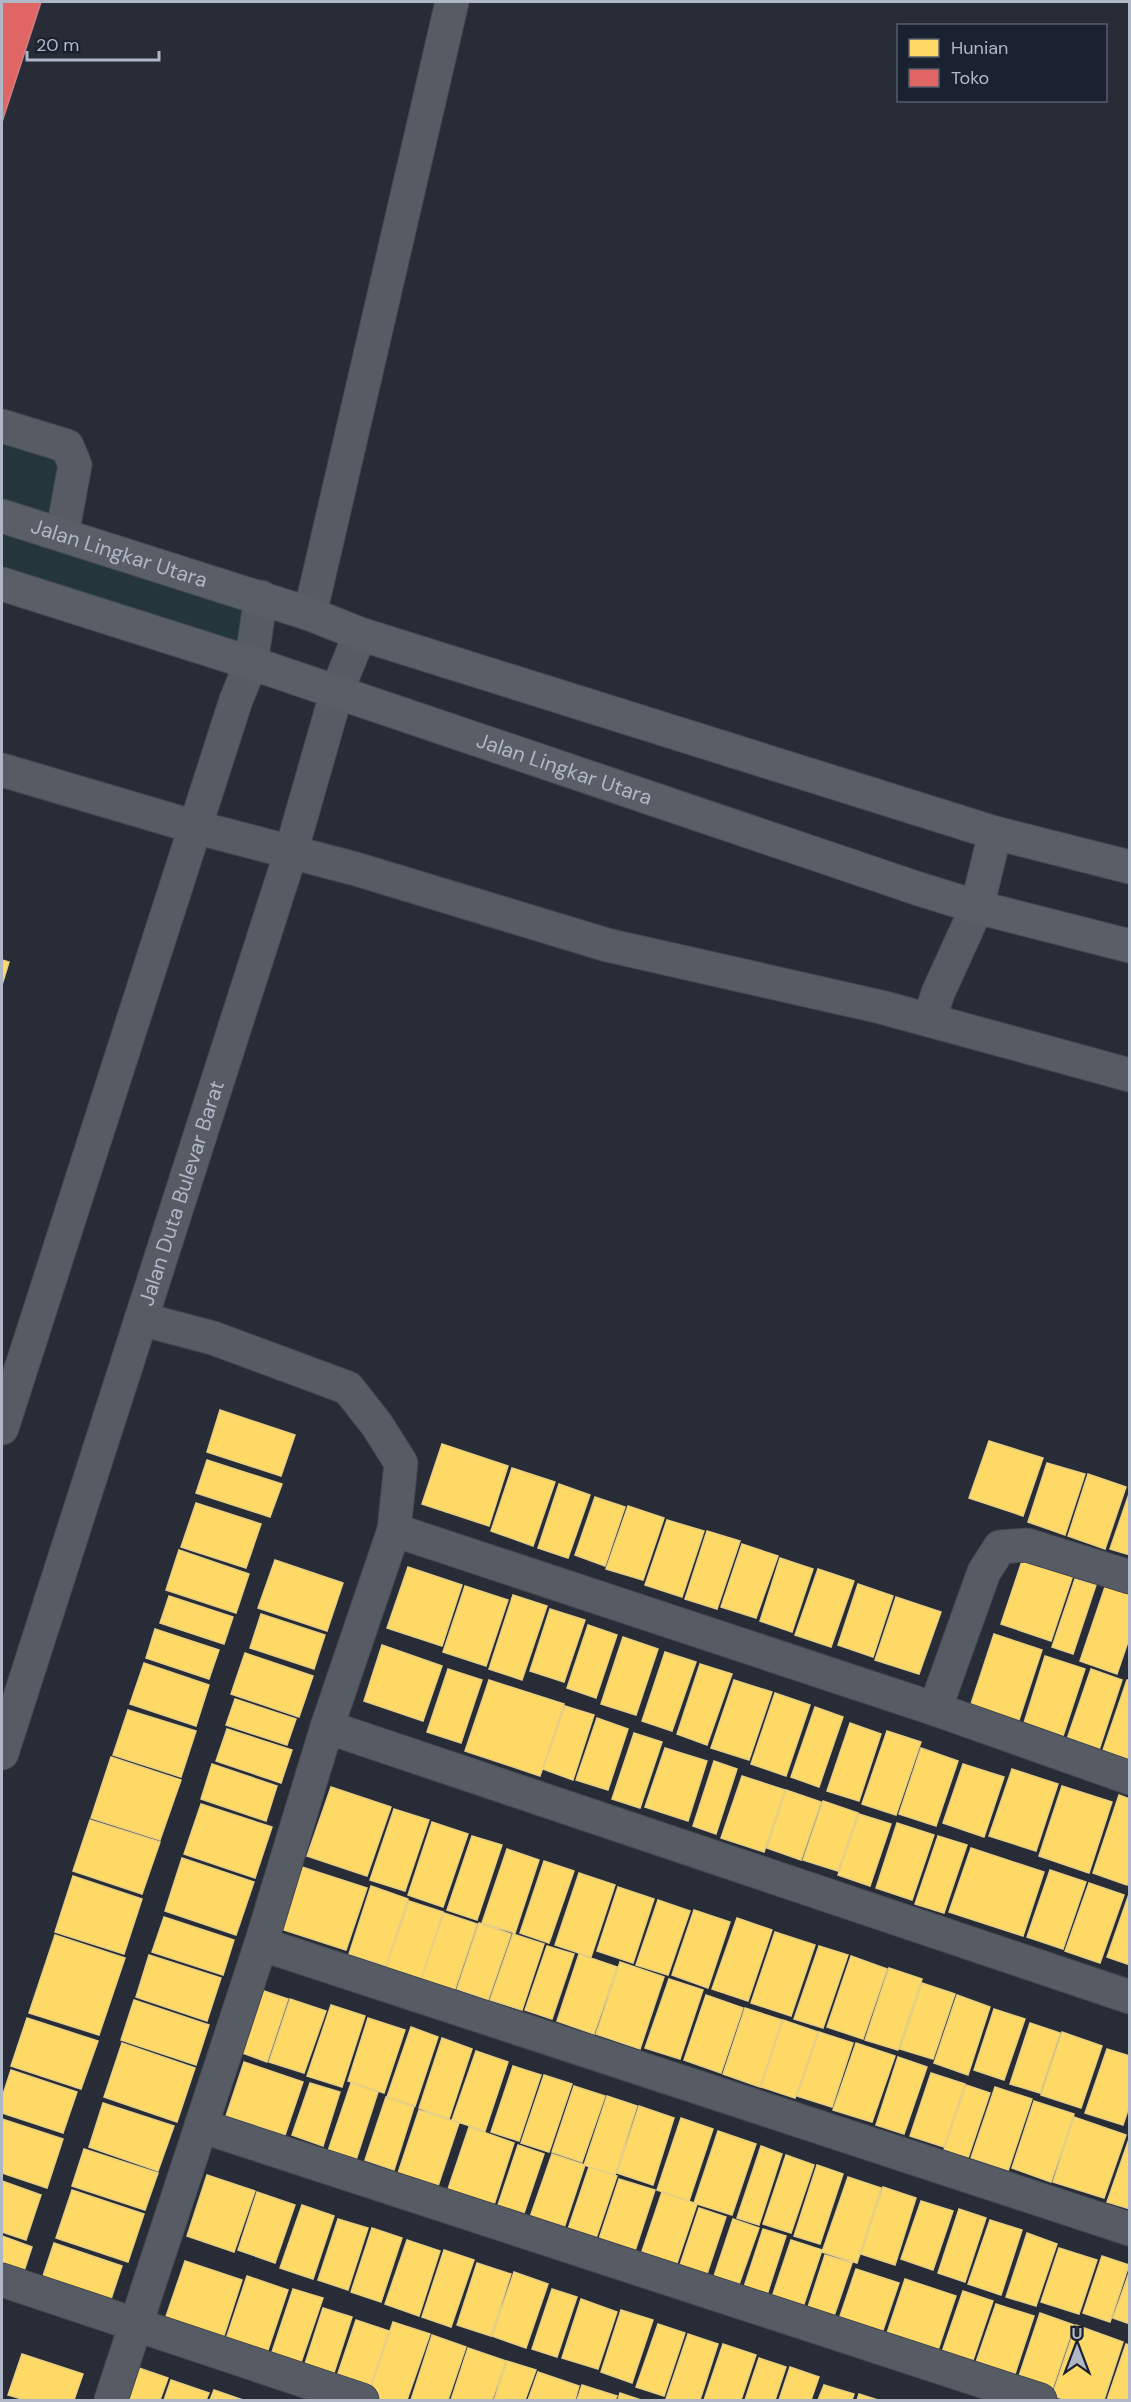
<svg xmlns="http://www.w3.org/2000/svg" width="1131" height="2402" font-family="'DM Sans',sans-serif">
<style>
.green{fill:#24363c}
.homes{fill:#ffd966;stroke:#e7cf83;stroke-width:1.5}
.shops{fill:#e06666;stroke:#d27f83;stroke-width:1.5}
.lines{fill:none;stroke-linecap:round;stroke-linejoin:round}
.minor-casing{stroke:#43474f;stroke-width:35}
.major-casing{stroke:#444953;stroke-width:35}
.minor{stroke:#575b64;stroke-width:33}
.major{stroke:#5a5e66;stroke-width:33}
.labels{text-anchor:middle;dominant-baseline:central;stroke-width:6;stroke-linejoin:round;paint-order:stroke}
.street-label{font-size:21px;fill:#b0b8c8;stroke:#1a2231}
</style>
<rect width="100%" height="100%" fill="#272c36"/>
<!-- green -->
<path class="green" d="M2 425 67 446 63 535 261 597 251 663 2 583Z"/>
<!-- homes -->
<path class="homes" d="M2 960 9 962 2 985Z
M220 1410 295 1435 281 1476 207 1452Z
M989 1441 1043 1458 1023 1516 969 1498Z
M442 1444 508 1466 489 1526 422 1504Z
M207 1460 282 1484 270 1517 196 1493Z
M1047 1463 1085 1474 1065 1535 1028 1522Z
M512 1468 555 1482 533 1546 491 1531Z
M1088 1474 1126 1487 1105 1549 1068 1536Z
M559 1484 590 1495 568 1558 538 1548Z
M1130 1491V1555L1110 1549Z
M595 1497 625 1507 605 1566 575 1555Z
M196 1503 261 1524 246 1568 181 1547Z
M628 1506 664 1518 643 1580 606 1569Z
M667 1520 704 1531 682 1597 645 1585Z
M707 1531 740 1541 717 1609 685 1599Z
M742 1544 778 1556 756 1618 721 1607Z
M179 1550 249 1574 236 1613 166 1590Z
M780 1558 813 1569 792 1632 760 1621Z
M1023 1558 1073 1575 1051 1641 1001 1624Z
M275 1560 343 1583 327 1631 258 1608Z
M408 1567 462 1585 442 1646 387 1628Z
M818 1569 854 1581 831 1647 795 1635Z
M1075 1579 1096 1585 1073 1654 1052 1647Z
M1107 1581 1130 1589V1636L1117 1674 1080 1661Z
M858 1584 893 1596 873 1657 838 1645Z
M465 1586 508 1600 486 1666 443 1652Z
M513 1595 547 1606 522 1680 489 1669Z
M169 1596 233 1617 224 1644 160 1623Z
M896 1597 941 1612 919 1674 875 1660Z
M550 1609 585 1620 564 1682 530 1671Z
M261 1614 325 1635 314 1669 250 1648Z
M588 1625 617 1635 596 1698 567 1688Z
M155 1629 219 1650 209 1679 146 1658Z
M994 1634 1042 1650 1018 1723 970 1707Z
M623 1637 658 1649 636 1715 601 1704Z
M382 1645 442 1666 423 1721 364 1701Z
M665 1652 696 1662 672 1731 642 1721Z
M245 1653 313 1676 299 1717 231 1694Z
M1045 1656 1085 1669 1062 1739 1023 1726Z
M144 1663 209 1685 196 1726 130 1704Z
M700 1664 732 1674 707 1745 677 1734Z
M448 1669 482 1680 461 1743 427 1732Z
M1091 1669 1122 1680 1098 1753 1066 1742Z
M489 1680 564 1704 540 1776 465 1751Z
M734 1680 772 1692 749 1760 711 1748Z
M1127 1680H1130V1762L1102 1753Z
M775 1693 810 1705 786 1776 751 1764Z
M235 1699 296 1719 287 1745 226 1725Z
M565 1706 594 1715 573 1780 543 1769Z
M815 1707 843 1717 819 1787 791 1777Z
M128 1710 196 1731 181 1777 113 1755Z
M597 1718 628 1729 608 1790 576 1780Z
M850 1723 881 1734 859 1801 827 1791Z
M227 1729 292 1750 281 1783 216 1761Z
M887 1731 921 1742 896 1815 862 1804Z
M634 1733 662 1742 640 1808 612 1799Z
M665 1748 707 1761 688 1821 645 1807Z
M921 1748 958 1761 936 1826 899 1814Z
M111 1757 181 1780 160 1840 91 1818Z
M714 1761 737 1769 716 1834 693 1826Z
M212 1764 277 1786 266 1821 201 1799Z
M963 1764 1004 1777 984 1837 943 1823Z
M1012 1769 1058 1784 1036 1851 989 1836Z
M742 1776 785 1790 764 1852 721 1838Z
M1062 1786 1112 1802 1089 1873 1039 1856Z
M331 1787 391 1807 367 1876 307 1856Z
M786 1790 821 1802 801 1860 767 1848Z
M1119 1795 1130 1799V1878L1127 1885 1093 1873Z
M823 1801 858 1813 838 1871 803 1860Z
M201 1804 272 1827 255 1878 184 1854Z
M394 1809 429 1820 405 1891 370 1880Z
M859 1814 891 1824 870 1886 838 1875Z
M90 1820 160 1842 142 1894 73 1871Z
M432 1822 468 1834 443 1907 408 1895Z
M897 1823 934 1835 912 1900 876 1888Z
M472 1836 502 1845 477 1920 447 1910Z
M938 1836 967 1845 944 1913 915 1904Z
M971 1848 1044 1872 1023 1936 949 1912Z
M507 1849 539 1860 515 1933 482 1923Z
M182 1858 254 1882 236 1935 165 1911Z
M544 1861 574 1871 549 1943 520 1933Z
M302 1867 367 1888 346 1950 281 1929Z
M1050 1870 1086 1882 1063 1949 1027 1937Z
M579 1873 615 1885 591 1957 555 1945Z
M73 1876 142 1899 124 1954 55 1932Z
M1089 1883 1124 1895 1100 1963 1065 1951Z
M371 1886 408 1899 386 1966 349 1954Z
M618 1887 654 1899 633 1963 597 1951Z
M1129 1894 1130 1895V1965L1107 1957Z
M658 1900 690 1911 668 1975 636 1965Z
M409 1901 443 1912 421 1979 386 1968Z
M694 1910 730 1922 708 1988 672 1975Z
M444 1913 477 1924 454 1992 421 1980Z
M164 1917 234 1940 223 1975 152 1952Z
M737 1918 772 1930 748 2001 712 1989Z
M479 1923 511 1934 488 2000 457 1989Z
M775 1932 815 1945 791 2016 751 2003Z
M513 1934 544 1944 522 2010 490 2000Z
M55 1935 125 1958 99 2035 29 2013Z
M547 1946 574 1954 552 2019 525 2010Z
M819 1946 848 1955 823 2028 794 2019Z
M579 1954 617 1967 594 2034 557 2021Z
M149 1955 221 1978 207 2021 136 1997Z
M851 1956 887 1969 863 2039 827 2027Z
M620 1962 664 1977 640 2049 596 2034Z
M889 1968 922 1979 898 2050 865 2040Z
M669 1979 703 1990 680 2059 645 2048Z
M922 1983 955 1994 933 2059 900 2049Z
M258 1989 288 1999 267 2062 237 2051Z
M706 1995 743 2008 721 2073 684 2060Z
M957 1995 990 2007 968 2075 934 2063Z
M290 1999 326 2011 304 2073 269 2062Z
M134 2000 209 2025 196 2065 121 2040Z
M331 2005 365 2016 342 2087 307 2076Z
M745 2008 782 2020 760 2087 723 2074Z
M994 2009 1025 2019 1004 2080 974 2070Z
M27 2018 98 2041 81 2089 11 2066Z
M368 2018 405 2030 384 2093 348 2081Z
M783 2020 818 2032 795 2098 761 2087Z
M1030 2023 1060 2033 1040 2093 1010 2084Z
M411 2027 438 2037 415 2106 387 2097Z
M819 2032 853 2043 832 2107 797 2096Z
M1062 2032 1102 2046 1081 2108 1041 2095Z
M442 2038 472 2049 449 2119 419 2108Z
M122 2043 195 2068 177 2122 104 2097Z
M856 2043 895 2056 872 2122 833 2110Z
M1107 2049 1130 2056V2104L1123 2125 1085 2113Z
M476 2051 508 2062 485 2131 452 2120Z
M898 2057 927 2067 904 2134 876 2125Z
M244 2062 303 2082 285 2135 226 2116Z
M513 2066 541 2075 519 2141 491 2132Z
M11 2070 77 2092 63 2133 2 2113V2097Z
M931 2073 965 2084 944 2147 910 2136Z
M544 2075 572 2084 549 2152 521 2143Z
M310 2083 340 2092 323 2146 292 2135Z
M351 2083 378 2092 356 2160 328 2151Z
M966 2085 990 2093 968 2158 944 2150Z
M574 2086 605 2096 582 2162 552 2152Z
M995 2087 1032 2099 1008 2171 971 2158Z
M607 2096 637 2106 615 2175 584 2165Z
M386 2097 414 2107 394 2170 365 2160Z
M1034 2101 1074 2114 1051 2182 1012 2168Z
M103 2103 174 2126 158 2171 89 2147Z
M639 2106 674 2118 653 2185 617 2173Z
M419 2110 459 2123 435 2195 395 2182Z
M1074 2117 1126 2135 1104 2198 1053 2182Z
M681 2118 713 2129 689 2201 657 2190Z
M2 2119 63 2139 47 2188 2 2173Z
M469 2127 514 2143 492 2211 446 2195Z
M718 2131 756 2144 732 2215 694 2203Z
M1129 2139H1130V2209L1107 2202Z
M518 2145 544 2154 522 2219 496 2211Z
M761 2146 782 2154 759 2225 737 2218Z
M84 2149 158 2173 145 2210 72 2186Z
M552 2154 585 2165 563 2231 529 2220Z
M786 2155 814 2165 791 2233 763 2224Z
M817 2165 843 2174 820 2244 794 2236Z
M589 2167 617 2176 594 2244 566 2235Z
M207 2175 255 2191 234 2252 187 2236Z
M848 2177 881 2188 857 2263 822 2252Z
M619 2179 655 2190 634 2254 598 2242Z
M2 2181 41 2195 26 2240 2 2232Z
M883 2187 916 2198 895 2265 861 2254Z
M72 2190 144 2214 128 2262 56 2238Z
M257 2192 295 2205 275 2263 238 2250Z
M662 2192 697 2204 675 2269 640 2257Z
M921 2201 953 2211 933 2270 901 2259Z
M302 2205 334 2216 313 2279 280 2268Z
M699 2208 726 2217 705 2280 678 2271Z
M959 2209 986 2218 965 2282 938 2273Z
M338 2219 368 2228 348 2290 318 2280Z
M733 2219 759 2228 737 2290 712 2282Z
M990 2220 1022 2230 1001 2295 968 2284Z
M372 2228 402 2238 381 2302 351 2292Z
M763 2229 786 2236 765 2301 742 2293Z
M1027 2233 1057 2244 1036 2306 1006 2297Z
M2 2236 32 2247 23 2274 2 2267Z
M407 2240 440 2251 419 2316 385 2304Z
M791 2240 822 2250 802 2310 771 2300Z
M54 2243 122 2266 106 2314 38 2291Z
M1059 2248 1097 2260 1079 2314 1041 2302Z
M444 2250 474 2260 451 2327 422 2317Z
M825 2255 852 2263 833 2319 807 2310Z
M1102 2256 1129 2265 1110 2322 1083 2313Z
M185 2261 242 2280 219 2351 161 2331Z
M477 2263 511 2274 491 2336 457 2325Z
M856 2269 899 2283 881 2336 838 2322Z
M1130 2270V2324L1113 2318Z
M514 2272 548 2284 526 2348 492 2336Z
M247 2276 288 2290 264 2362 223 2348Z
M905 2279 956 2296 938 2350 887 2333Z
M293 2289 323 2298 298 2371 269 2361Z
M552 2289 577 2297 557 2357 532 2349Z
M963 2291 993 2301 972 2363 942 2352Z
M581 2299 617 2312 598 2369 562 2358Z
M996 2304 1034 2316 1013 2380 974 2368Z
M323 2308 352 2317 331 2382 302 2373Z
M621 2310 653 2320 632 2383 601 2372Z
M1040 2313 1074 2325 1051 2393 1017 2382Z
M356 2320 389 2331 367 2396 334 2385Z
M393 2322 430 2334 407 2400H383L368 2396Z
M658 2324 685 2333 664 2396 636 2387Z
M1076 2325 1123 2342 1104 2400H1068L1052 2396Z
M688 2334 718 2344 700 2400H672L666 2399Z
M432 2335 466 2347 448 2400H411Z
M723 2344 756 2355 741 2400H704Z
M1126 2344 1130 2345V2400H1107Z
M468 2348 506 2361 492 2400H451Z
M22 2354 83 2374 74 2400H25L8 2395Z
M759 2358 786 2367 775 2400H745Z
M507 2361 536 2370 525 2400H494Z
M133 2366 168 2378 160 2400H121Z
M790 2367 819 2377 811 2400H779Z
M538 2372 579 2386 575 2400H528Z
M171 2380 209 2393 206 2400H164Z
M582 2385 617 2396 615 2400H577Z
M824 2385 854 2394 852 2400H818Z
M214 2390 243 2400H210Z
M620 2393 641 2400H618Z
M859 2394 878 2400H857Z"/>
<!-- shops -->
<path class="shops" d="M2 2H41L2 122Z"/>
<g class="lines">
<defs>
<g id="minor">
<path d="M2 426 67 446 75 465 62 535"/>
<path d="M310 614 452 2"/>
<path d="M2 770 195 827 356 869 607 945 881 1007 1130 1075"/>
<path d="M929 1020 938 993 977 907"/>
<path d="M2 1428 236 700 251 663 261 597"/>
<path d="M394 1530 935 1709 1130 1778"/>
<path d="M935 1709 984 1572 1000 1547 1027 1545 1130 1577"/>
<path d="M327 1727 1130 1997"/>
<path id="s1" d="M2 1753 291 852 337 691 360 634"/>
<path d="M261 1944 1130 2229"/>
<path d="M201 2126 1040 2400"/>
<path d="M2 2280 362 2400"/>
<path d="M111 2400 261 1944 327 1727 394 1530 401 1463 377 1425 348 1388 213 1338 141 1319"/>
</g>
<g id="major">
<path id="s2" d="M2 516 310 614 360 634 995 833 1130 867"/>
<path id="s3" d="M2 584 251 663 916 888 977 907 1130 946"/>
<path d="M977 907 995 833"/>
</g>
</defs>
<!-- minor casing -->
<use href="#minor" class="minor-casing"/>
<!-- major casing -->
<use href="#major" class="major-casing"/>
<!-- minor -->
<use href="#minor" class="minor"/>
<!-- major -->
<use href="#major" class="major"/>
</g>
<g class="labels">
<!-- street labels -->
<g class="street-label">
<text stroke="none"><textPath href="#s2" startOffset="123">Jalan Lingkar Utara</textPath></text>
<text stroke="none"><textPath href="#s3" startOffset="592">Jalan Lingkar Utara</textPath></text>
<text stroke="none"><textPath href="#s1" startOffset="588">Jalan Duta Bulevar Barat</textPath></text>
</g>
</g>
<!-- border -->
<rect width="1131" height="2402" fill="none" stroke="#b0b8c8" stroke-width="6"/>
<!-- legend -->
<rect x="897" y="24" width="210" height="78" fill="#1a2231" stroke="#565e6d" stroke-width="1.5"/>
<rect x="909" y="39" width="30" height="18" fill="#ffd966" stroke="#565e6d" stroke-width="1.5"/>
<text x="951" y="54" font-size="18" fill="#b0b8c8">Hunian</text>
<rect x="909" y="69" width="30" height="18" fill="#e06666" stroke="#565e6d" stroke-width="1.5"/>
<text x="951" y="84" font-size="18" fill="#b0b8c8">Toko</text>
<!-- north arrow -->
<g transform="translate(1077 2348)" stroke="#1a2231" stroke-width="4.5" paint-order="stroke">
<path d="M0-4.5L10 22L0 15L-10 22Z" fill="#b0b8c8"/>
<text y="-9" font-size="16" font-weight="bold" text-anchor="middle" fill="#b0b8c8">U</text>
</g>
<!-- scale -->
<path d="M27 51v9h132v-9" fill="none" stroke="#b0b8c8" stroke-width="3"/>
<text x="36" y="51" font-size="18" fill="#b0b8c8" stroke="#1a2231" stroke-width="4.5" paint-order="stroke">20 m</text>
</svg>
